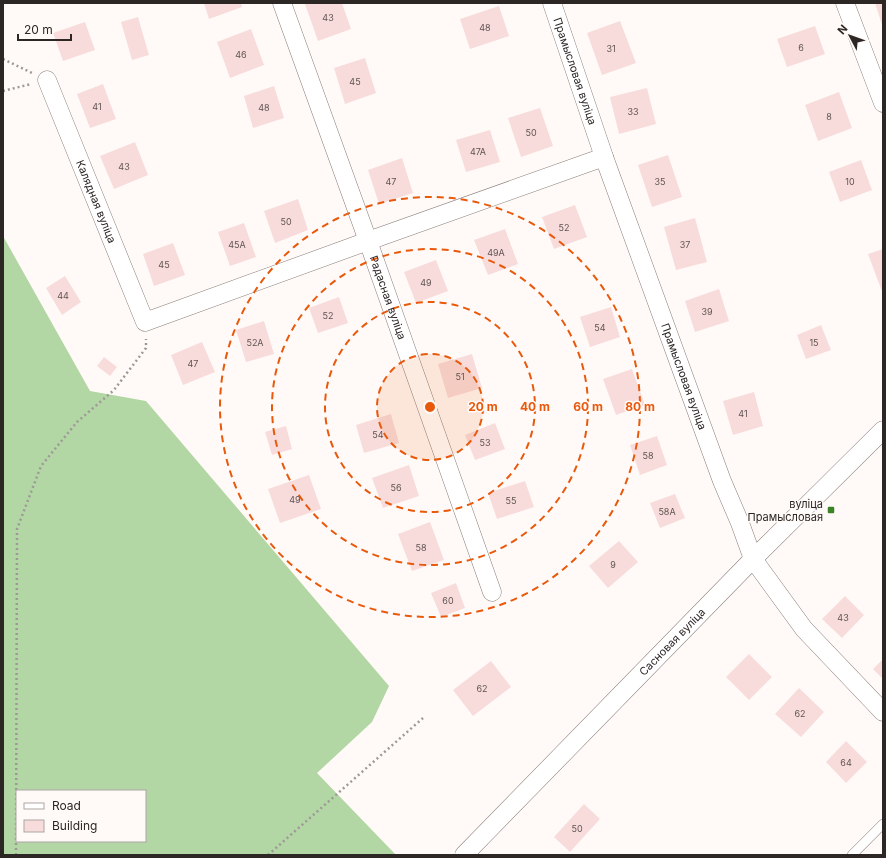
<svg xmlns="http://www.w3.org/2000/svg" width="886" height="858" font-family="Inter,sans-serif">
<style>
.forest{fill:#b2d7a4;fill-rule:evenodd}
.building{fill:#f8dcdb}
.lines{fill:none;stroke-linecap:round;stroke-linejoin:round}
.service-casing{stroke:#8a7e79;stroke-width:10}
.minor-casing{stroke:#8a7e79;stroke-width:19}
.path{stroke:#9e9997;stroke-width:2.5;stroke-dasharray:2 3;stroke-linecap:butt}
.service{stroke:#fff;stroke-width:9}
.minor{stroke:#fff;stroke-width:18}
.ring{fill:none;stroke:#e8590c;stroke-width:2;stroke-dasharray:7 5}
.poi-dot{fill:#3c8328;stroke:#fffaf7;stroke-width:1.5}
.labels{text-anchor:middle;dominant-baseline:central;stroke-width:3;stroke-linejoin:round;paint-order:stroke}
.number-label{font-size:9px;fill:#5f5452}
.street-label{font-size:11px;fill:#2c2725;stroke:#fffaf7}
.poi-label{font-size:11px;fill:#2c2725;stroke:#fffaf7;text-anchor:end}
.centre{fill:#e8590c;stroke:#fffaf7;stroke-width:2}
.ring-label{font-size:12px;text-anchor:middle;font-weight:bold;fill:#e8590c;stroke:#fffaf7;stroke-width:3;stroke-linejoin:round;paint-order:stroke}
</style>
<rect width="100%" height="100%" fill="#fffaf7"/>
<!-- forest -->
<path class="forest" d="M3 236 90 391 146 401 389 686 372 722 317 773 396 855H3ZM17 791H145V841H17Z"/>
<!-- building -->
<path class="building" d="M204 3H241L242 7 209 19Z
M309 3H342L351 29 318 41 305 4Z
M875 3H883V28Z
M499 6 509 36 470 49 460 19Z
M138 17 149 55 132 60 121 22Z
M620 21 636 63 602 75 587 33Z
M85 22 95 50 63 61 53 33Z
M815 26 825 54 787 67 777 39Z
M251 29 264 65 230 78 217 42Z
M365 58 376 93 345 104 334 68Z
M103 84 116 119 90 128 77 94Z
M274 86 284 118 253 128 244 96Z
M647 88 656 124 619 134 610 97Z
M839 92 852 128 818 141 805 105Z
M540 108 553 146 521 157 508 118Z
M490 130 500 162 466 172 456 140Z
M135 142 148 175 114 189 100 156Z
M668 155 682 197 652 207 638 165Z
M402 158 413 193 379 204 368 170Z
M861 160 872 190 840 202 829 172Z
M298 199 308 230 275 243 264 211Z
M575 205 587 237 554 249 542 217Z
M695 218 707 262 676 270 664 227Z
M244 223 256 257 230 266 218 232Z
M505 229 518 264 488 275 474 240Z
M173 243 185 275 154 286 143 254Z
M883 249V294L868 254Z
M436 260 448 291 416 303 404 272Z
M65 276 81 302 62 315 46 288Z
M719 289 729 321 695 332 685 301Z
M339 297 348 323 318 333 309 308Z
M611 307 620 337 590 347 580 317Z
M264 321 274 354 246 362 236 330Z
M821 325 831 350 806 359 797 335Z
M202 342 215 372 183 385 171 355Z
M472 354 482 388 448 398 438 364Z
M104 357 117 367 110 376 97 366Z
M632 369 645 405 616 415 603 379Z
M754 392 763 426 733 435 723 401Z
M391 414 399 443 364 453 356 425Z
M495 423 505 449 475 460 465 435Z
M286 426 292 449 272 455 265 432Z
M657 436 667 465 640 475 630 445Z
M409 465 419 496 383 508 372 478Z
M309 475 321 509 280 523 268 489Z
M525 481 534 507 497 519 488 493Z
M675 494 685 518 660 528 650 503Z
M430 522 444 560 412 571 398 534Z
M619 541 638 562 608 588 589 566Z
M456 583 465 608 441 617 431 593Z
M845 596 864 615 842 638 822 619Z
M749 654 772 677 749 700 726 677Z
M883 659V679L873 669Z
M491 661 511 687 473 716 453 690Z
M799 688 824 712 801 737 775 714Z
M846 741 867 762 846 783 826 762Z
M584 804 600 819 570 852 554 837Z"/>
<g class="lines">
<defs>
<path id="service" d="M852 855 883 824"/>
<g id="minor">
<path id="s1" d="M282 3 368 241 492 592"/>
<path id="s2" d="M552 3 604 157 722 481 740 523 753 559 804 629 883 712"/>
<path d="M845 3 883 103"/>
<path id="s3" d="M47 80 145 322 368 241 604 157"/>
<path id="s4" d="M464 855 753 559 883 430"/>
</g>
</defs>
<!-- service casing -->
<use href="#service" class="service-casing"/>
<!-- minor casing -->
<use href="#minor" class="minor-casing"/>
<!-- path -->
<path class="path" d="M3 59 32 73
M3 91 31 84
M16 855 17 529 41 466 77 422 114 390 146 348V339
M268 855 423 718"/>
<!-- service -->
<use href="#service" class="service"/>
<!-- minor -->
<use href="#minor" class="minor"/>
</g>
<!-- distance rings -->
<circle cx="430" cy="407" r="53" fill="#e8590c" fill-opacity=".12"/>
<g class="ring">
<circle cx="430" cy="407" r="53"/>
<circle cx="430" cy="407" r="105"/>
<circle cx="430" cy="407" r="158"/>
<circle cx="430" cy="407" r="210"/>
</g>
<!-- markers -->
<rect class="poi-dot" x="827" y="506" width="8" height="8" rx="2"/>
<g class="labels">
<!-- number labels -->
<g class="number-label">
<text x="328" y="17">43</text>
<text x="485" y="27">48</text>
<text x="801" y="47">6</text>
<text x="611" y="48">31</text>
<text x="241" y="54">46</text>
<text x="355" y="81">45</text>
<text x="97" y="106">41</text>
<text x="264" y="107">48</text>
<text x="633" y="111">33</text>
<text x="829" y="116">8</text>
<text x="531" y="132">50</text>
<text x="478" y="151">47А</text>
<text x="124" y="166">43</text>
<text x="391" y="181">47</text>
<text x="660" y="181">35</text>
<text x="850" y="181">10</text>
<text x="286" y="221">50</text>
<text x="564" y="227">52</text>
<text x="237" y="244">45А</text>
<text x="685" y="244">37</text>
<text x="496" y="252">49А</text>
<text x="164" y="264">45</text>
<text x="426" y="282">49</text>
<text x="63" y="295">44</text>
<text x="707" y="311">39</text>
<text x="328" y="315">52</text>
<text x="600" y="327">54</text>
<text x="255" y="342">52А</text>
<text x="814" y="342">15</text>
<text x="193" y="363">47</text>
<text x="460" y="376">51</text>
<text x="743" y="413">41</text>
<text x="378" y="434">54</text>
<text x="485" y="442">53</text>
<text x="648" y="455">58</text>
<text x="396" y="487">56</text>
<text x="295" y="499">49</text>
<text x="511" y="500">55</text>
<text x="667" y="511">58А</text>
<text x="421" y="547">58</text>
<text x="613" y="564">9</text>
<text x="448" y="600">60</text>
<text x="843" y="617">43</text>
<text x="482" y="688">62</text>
<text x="800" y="713">62</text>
<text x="846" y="762">64</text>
<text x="577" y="828">50</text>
</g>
<!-- street labels -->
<g class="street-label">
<text stroke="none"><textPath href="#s2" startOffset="72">Прамысловая вуліца</textPath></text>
<text stroke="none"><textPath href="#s3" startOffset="131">Калядная вуліца</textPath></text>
<text stroke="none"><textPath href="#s1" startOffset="313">Радасная вуліца</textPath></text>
<text stroke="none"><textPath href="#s2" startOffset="396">Прамысловая вуліца</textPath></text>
<text stroke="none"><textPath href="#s4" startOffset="298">Сасновая вуліца</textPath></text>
</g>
<!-- poi labels -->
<g class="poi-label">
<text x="823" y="504">вуліца<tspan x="823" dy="13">Прамысловая</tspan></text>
</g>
</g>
<circle cx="430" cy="407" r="6" class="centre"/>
<g class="ring-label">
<text x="483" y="411">20 m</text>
<text x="535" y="411">40 m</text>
<text x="588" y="411">60 m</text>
<text x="640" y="411">80 m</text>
</g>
<!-- border -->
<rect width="886" height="858" fill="none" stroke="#2c2725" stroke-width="8"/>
<!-- legend -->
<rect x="16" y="790" width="130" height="52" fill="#fffaf7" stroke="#aba6a3"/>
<rect x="24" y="803" width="20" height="6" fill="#ffffff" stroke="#aba6a3"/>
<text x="52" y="810" font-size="12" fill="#2c2725">Road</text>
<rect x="24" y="820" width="20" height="12" fill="#f8dcdb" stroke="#aba6a3"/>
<text x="52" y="830" font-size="12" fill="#2c2725">Building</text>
<!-- north arrow -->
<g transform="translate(850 36) rotate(311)" stroke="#fffaf7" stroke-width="3" paint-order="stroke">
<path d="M0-3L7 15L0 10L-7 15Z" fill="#2c2725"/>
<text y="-6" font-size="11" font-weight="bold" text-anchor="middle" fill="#2c2725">N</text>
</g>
<!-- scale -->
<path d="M18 34v6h53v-6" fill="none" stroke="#2c2725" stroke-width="2"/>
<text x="24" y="34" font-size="12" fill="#2c2725" stroke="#fffaf7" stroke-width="3" paint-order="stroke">20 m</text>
</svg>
